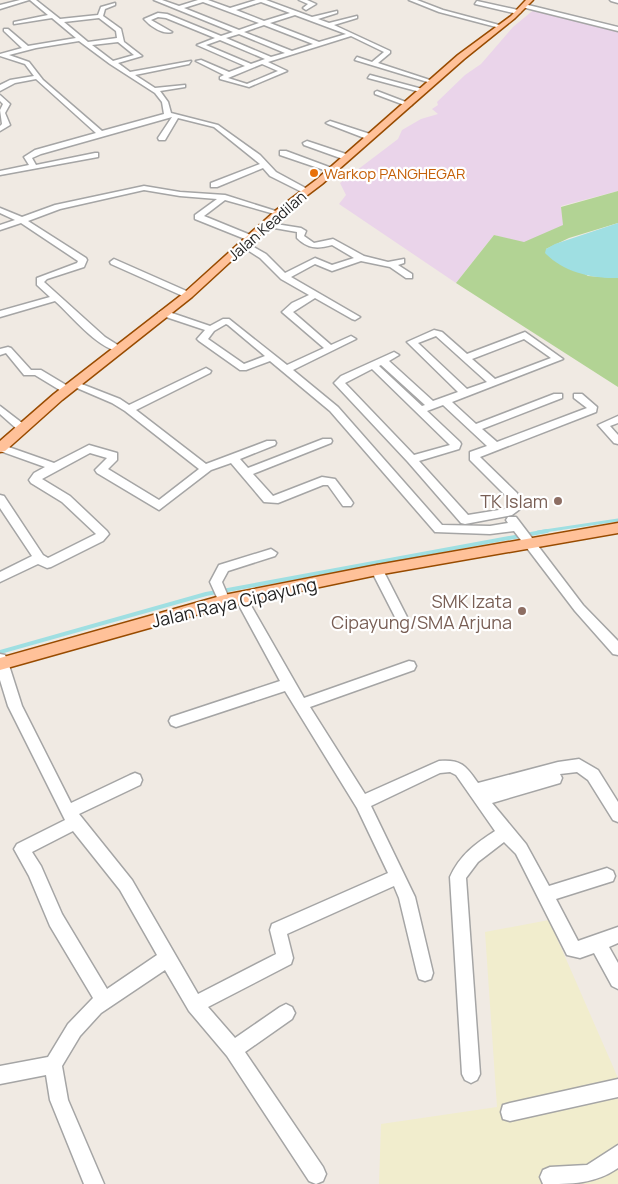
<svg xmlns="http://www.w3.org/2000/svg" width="618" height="1184" font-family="Manrope,sans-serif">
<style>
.industrial{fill:#ead4ea}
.farmland{fill:#f1edcd}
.forest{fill:#b2d394}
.water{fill:#9fdfe2}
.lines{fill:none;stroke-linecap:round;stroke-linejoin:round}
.stream-far1{stroke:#9fdfe2;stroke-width:3}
.stream{stroke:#9fdfe2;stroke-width:4}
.minor-casing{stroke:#a5a5a5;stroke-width:3}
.major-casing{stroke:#984b00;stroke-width:3}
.minor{fill:#fff;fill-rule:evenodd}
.major{fill:#ffc199;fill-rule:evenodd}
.food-dot{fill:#e8710a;stroke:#fff;stroke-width:2}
.education-dot{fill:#8d6e63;stroke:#fff;stroke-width:2}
.labels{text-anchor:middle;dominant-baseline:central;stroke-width:4.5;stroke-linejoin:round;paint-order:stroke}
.far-food-label{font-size:15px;fill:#c56008;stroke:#fff;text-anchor:start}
.far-street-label{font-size:15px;fill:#1e1e1e;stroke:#fff}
.education-label{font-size:18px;fill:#785e54;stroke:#fff;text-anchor:end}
.street-label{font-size:18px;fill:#1e1e1e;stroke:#fff}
</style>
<rect width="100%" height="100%" fill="#f0eae3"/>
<!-- industrial -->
<path class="industrial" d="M537 7 618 28V191L561 206 564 225 524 243 494 235 456 283 339 204 346 195 340 183 398 139 402 130 421 119 438 114 432 109 438 105 437 102 465 75 481 64 513 27Z"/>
<!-- farmland -->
<path class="farmland" d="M549 920 618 1078V1184H379L381 1124 497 1107 485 932Z"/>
<!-- forest -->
<path class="forest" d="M618 191V223L569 238 546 249 588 276 618 278V387L456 283 494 235 524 242 563 225 561 207Z"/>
<!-- water -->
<path class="water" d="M618 223V278C593 279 563 272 545 253L546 249 555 244Z"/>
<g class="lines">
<!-- stream-far1 -->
<path class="stream-far1" d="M538 532 618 520"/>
<!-- stream -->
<path class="stream" d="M0 652 206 594 547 531"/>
<defs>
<path id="minor" d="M20 0H29L0 9V5Z
M30 0H36L60 19 98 15 101 7 115 3V5L105 9 103 16 121 29 124 42 142 56 118 63 130 72 191 61 189 64 135 75 155 88 185 85V87L160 91 168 102 171 113 218 125 260 155 276 172 311 191 304 193 270 176 263 168 217 187H211V183L260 164 214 127 178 118 165 140H159L158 138 172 117 41 154 32 158 36 165 95 153H98V157L0 175V171L29 165 24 157 35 150 96 133 36 79 15 83 0 91V85L10 80 34 76 25 64 0 56V54L22 48 4 31V29H8L28 46 76 38 52 18 14 24V22L48 15ZM99 18 116 31 117 38 88 42 64 22ZM79 41 110 64 155 93 162 102 164 114 102 131 43 80 29 62 9 55 36 48ZM118 42 134 55 113 61 92 45Z
M154 0H162L179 6 198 0H208L230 8 256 0H266L312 17 337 11V13L318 19 329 23 357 16V18L334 25 390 51V53L378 63 436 82 431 83 355 60 357 57 372 62 384 52 351 36 268 62 287 71 249 87 220 79V77L224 75 196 61 201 60 229 72 245 66 197 45 215 38 166 18 158 17 151 20 172 32C163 35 150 26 144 19L158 13 167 14 221 36 233 32ZM203 2 259 23 239 30 184 8ZM261 2 290 13 264 21 236 10ZM295 15 346 34 319 42 270 23ZM264 25 313 44 292 51 244 32ZM239 34 285 53 271 57 226 38ZM220 40 265 59 251 64 206 45ZM262 64 278 71 247 84 228 78Z
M299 0H307L316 4 306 10 303 8 308 4Z
M409 0H417L443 10 503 26 500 28 439 12Z
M610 0H618V3L611 1Z
M477 1 518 10 521 12 518 14 475 4Z
M524 4 618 27V31L522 7Z
M370 75 426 90 427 91 424 93 368 78Z
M377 91 411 104 412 105 407 106 375 94V92Z
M0 95 10 104 5 113 10 125 0 131V126L2 124 0 110 3 104 0 101Z
M330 121 373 135 374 137 367 139 328 124 326 123Z
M307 141 349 155 350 157 343 159 304 145 303 143Z
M280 151H286L337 170 330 172 280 155Z
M144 186 180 192 225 195 282 213 278 215 225 200 204 216 253 236V240L250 241 195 219V215L217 199 180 196 144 190 60 209 28 221 86 258 87 260 84 267 47 279 44 282 105 337 124 349 119 352C94 345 74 318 55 301L0 317V311L50 297 37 285V278L77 263 78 261 21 223 0 230V225L15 220 0 213V208L22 217 55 205Z
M263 222 301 228 306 231 304 236 314 243 333 239 364 256 388 262 404 259V263L398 265 412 274V278H406L390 267 361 261 332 271 315 264 291 277 360 317 355 320 352 319 315 298 293 312 331 345 351 336 356 339 293 370 338 407 442 525 490 526 508 523 506 520 508 517H516L583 605 618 641V655L613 654 575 611 514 531 490 534 435 532 330 411 270 361 246 370H240L199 341 197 339 205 330 160 315 158 313 163 310 210 326 223 319H229L287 365 324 348 282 312 292 303 309 295 281 279 260 258 238 244 245 242 266 254 285 273 315 258 332 265 354 258 332 245C318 249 308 249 297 238V232L263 226ZM226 324 228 325 265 356 244 364 208 339 214 331Z
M114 259 191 293 193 295 185 297 111 264 110 262Z
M434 330 442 332 467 354 525 332 563 359 452 402 476 424 554 394H562V398L482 429 497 442 587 408 574 398V394H582L597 407 596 412 480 457 517 493 524 506 512 515 465 524 461 523 408 462 334 383 341 376 394 352 399 355 389 361 433 401 458 392 407 342ZM436 336 487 382 467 389 418 343ZM524 339 551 358 495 379 472 359ZM381 365 425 405 422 406 379 366ZM372 369 450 445 414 455 345 383ZM443 405 487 446 470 452V460L508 498 512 505 505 509 468 515 419 461 459 449 461 444 460 442 427 411Z
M8 347 11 348 31 370H41L71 388V392H63L35 375H24L6 353 0 355V349Z
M206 368 211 371 210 373 136 410 206 464 267 441H275L276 443 275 445 240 459 248 468 323 439H331L332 441 331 443 253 474 273 496 322 477 335 479 351 500 353 503 351 506H343L328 485H323L278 503 264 502 231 463 211 470 159 510 97 473 95 470 107 458 90 453 42 479 70 496 107 531 109 534 103 541 51 567 47 568 38 564 0 582V572L32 556 0 508V495L4 496 43 555 48 558 96 534 62 502 31 483 29 480 34 473 45 467 0 451V444L54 463 89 445 117 453V460L108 469 159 500 199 469 125 411 112 403 70 385 71 383H79L120 399 129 405Z
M0 406 26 426V430H18L0 414Z
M618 416V423L610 426 618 435V444L614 443 598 425Z
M271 549 277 553 275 556 228 571 222 582 230 601 228 604H220L210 582 219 565Z
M377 565 383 570 407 617 406 620H396L395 617 371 570Z
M241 593 245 595 304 698 409 661 414 662 416 666 414 670 310 707 365 794 439 761C461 759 466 766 478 783L558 762 579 759 598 770 618 802V822L613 820 588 780 577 772 560 774 562 778 560 783 492 803 526 844 549 886 607 868 613 871 615 876 613 881 556 899 578 941 618 927V943L609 947 618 963V989L612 986 594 953 580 958 567 955 516 854 504 842 478 862 466 878 480 1074 477 1080 471 1083 465 1080 462 1074 450 877C460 855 475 844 495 831L456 775 450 772 440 773 371 806 415 897 433 973 431 979 425 981 419 979 417 973 399 898 394 886 287 934 293 958 291 964 208 1007 235 1038 280 1007 286 1004 292 1007 295 1013 292 1019 245 1052 323 1167 326 1174 323 1181 316 1184 309 1181 227 1056 189 1011 165 970 101 1013 80 1036 62 1066 68 1100 104 1184H84L50 1100 46 1075 0 1084V1066L48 1057 68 1024 93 998 50 926 29 876 14 849 17 844 65 820 8 706 0 680V654L5 655 7 659 22 706 71 803 130 775 135 773 140 775 142 780 140 785 79 814 132 880 198 994 276 954 270 930 272 924 388 873 357 808 285 691 176 727 171 725 169 721 171 717 280 681 235 598 237 595ZM73 831 120 890 157 955 107 989 62 914 41 866 32 852Z
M618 1079V1097L510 1121 503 1119 501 1112 503 1105 510 1103Z
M618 1145V1168C595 1184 572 1184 543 1184L540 1177 543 1170 550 1167 587 1165Z"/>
<path id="major" d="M526 0H533L515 18 464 59 322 184 281 215 192 297 62 400 5 451 0 452V441L54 394 184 293 275 211 316 180 458 55 511 16Z
M618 523V533L377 575 224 607 0 670V658L224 595 377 565Z"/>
</defs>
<!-- minor casing -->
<use href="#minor" class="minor-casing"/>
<!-- major casing -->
<use href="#major" class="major-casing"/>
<!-- minor -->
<use href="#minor" class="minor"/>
<!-- major -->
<use href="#major" class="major"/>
</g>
<!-- markers -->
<circle class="food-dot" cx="314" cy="173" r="5"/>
<g class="education-dot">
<circle cx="558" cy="501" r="5"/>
<circle cx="522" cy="611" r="5"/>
</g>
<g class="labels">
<!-- far-food labels -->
<g class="far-food-label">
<text x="324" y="173">Warkop PANGHEGAR</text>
</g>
<!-- far-street labels -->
<g class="far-street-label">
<text transform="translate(267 226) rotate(-41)">Jalan Keadilan</text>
</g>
<!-- education labels -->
<g class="education-label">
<text x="548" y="501">TK Islam</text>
<text x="512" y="601">SMK Izata<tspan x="512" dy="21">Cipayung/SMA Arjuna</tspan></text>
</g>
<!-- street labels -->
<g class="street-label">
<text transform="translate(234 602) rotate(-13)">Jalan Raya Cipayung</text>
</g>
</g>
</svg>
